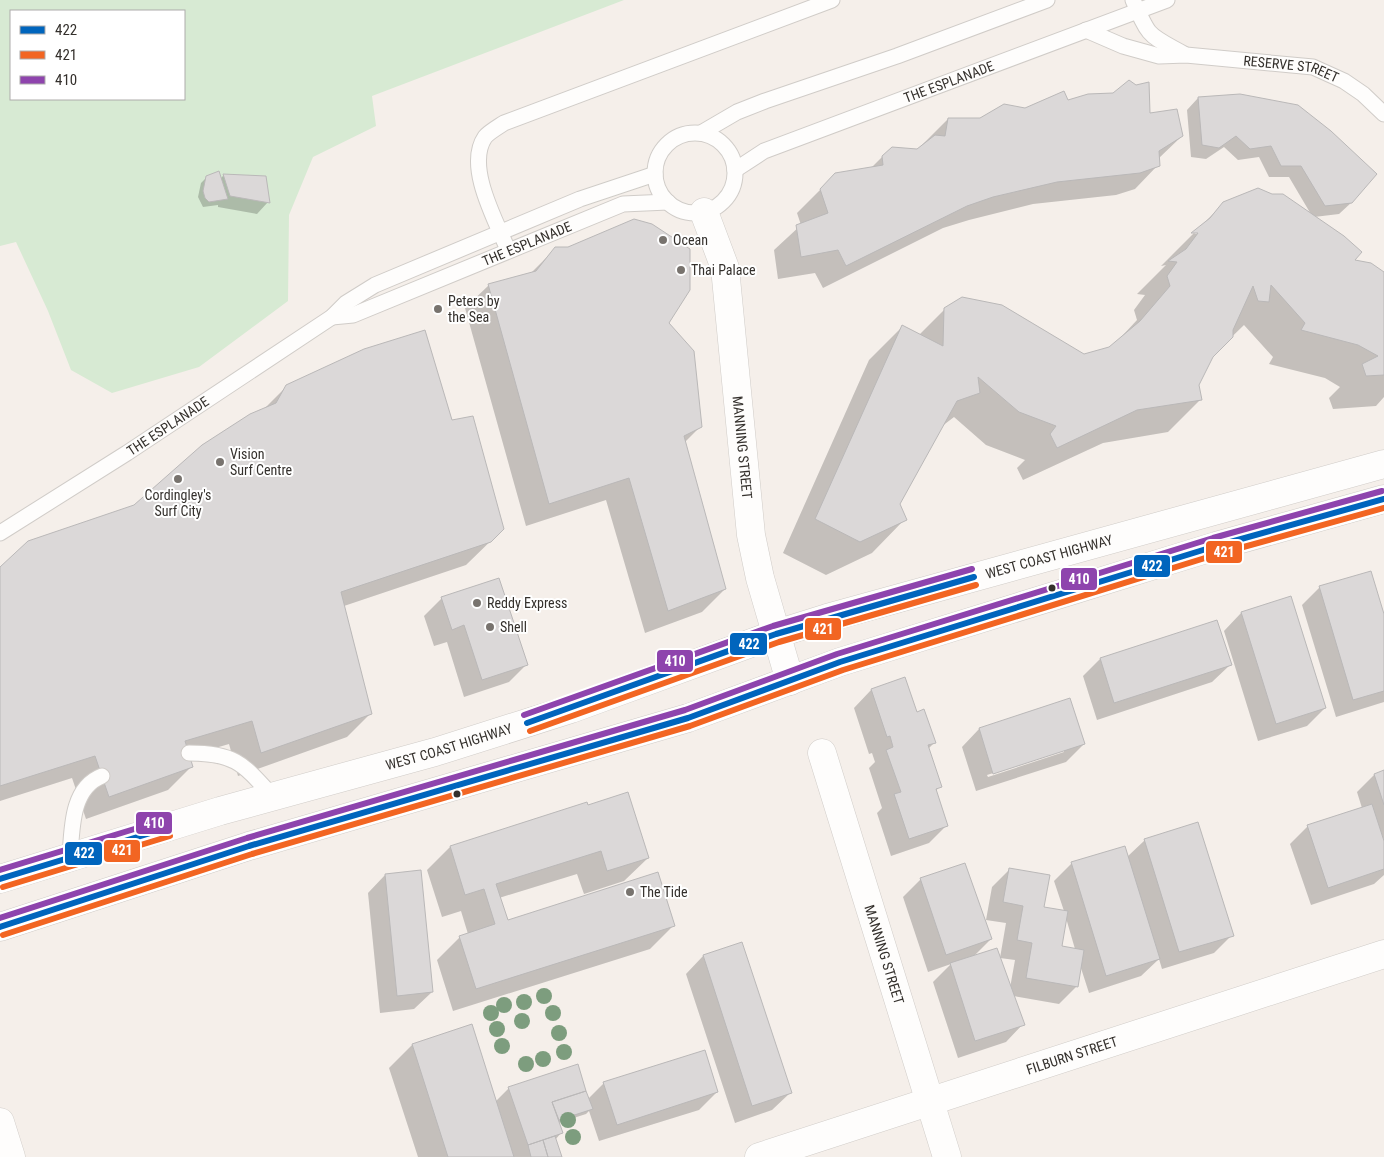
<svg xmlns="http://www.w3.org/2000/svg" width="1384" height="1157" font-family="'Roboto Condensed',sans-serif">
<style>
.green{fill:#d7ead3;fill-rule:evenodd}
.shadow{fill:#0003;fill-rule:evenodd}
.building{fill:#dbd8d8;stroke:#bab8b8}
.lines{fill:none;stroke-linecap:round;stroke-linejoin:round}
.service-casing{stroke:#d0ccc8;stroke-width:17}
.minor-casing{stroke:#d0ccc8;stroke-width:29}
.primary-casing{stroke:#d0ccc8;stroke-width:29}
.trunk-casing{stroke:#d0ccc8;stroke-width:29}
.service{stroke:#fefdfc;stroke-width:15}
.minor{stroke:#fefdfc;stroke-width:28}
.primary{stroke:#fefdfc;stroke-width:28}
.trunk{stroke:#fefdfc;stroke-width:28}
.bus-1-casing{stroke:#fff;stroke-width:10}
.bus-2-casing{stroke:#fff;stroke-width:10}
.bus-3-casing{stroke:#fff;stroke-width:10}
.bus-1{stroke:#0065bd;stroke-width:6}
.bus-2{stroke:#f26522;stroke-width:6}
.bus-3{stroke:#8e44ad;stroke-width:6}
.tree{fill:#7d9d7e}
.poi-dot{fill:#78736e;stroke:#fff;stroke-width:2}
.bus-dot{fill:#34302c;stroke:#fff;stroke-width:2}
.labels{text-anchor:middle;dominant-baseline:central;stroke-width:4;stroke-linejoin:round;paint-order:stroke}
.street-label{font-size:14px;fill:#34302c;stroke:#fff}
.poi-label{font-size:14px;fill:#34302c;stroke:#fff;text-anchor:start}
.line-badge{stroke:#fff;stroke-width:2}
.badge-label{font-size:14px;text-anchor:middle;font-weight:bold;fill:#fff}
</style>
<rect width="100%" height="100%" fill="#f5efea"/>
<!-- green -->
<path class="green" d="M0 0H624L372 96 376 126 313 157 289 215 288 301 199 367 112 393 71 370 48 311 16 242 0 246ZM11 11H184V99H11Z"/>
<!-- shadow -->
<path class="shadow" d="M1240 95 1352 202 1339 214 1314 217 1353 261 1384 273V397L1376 406 1333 409 1329 398 1340 387 1325 378 1269 364 1273 357 1244 325 1211 357 1198 385 1201 399 1168 432 1103 443 1023 480 1017 468 1025 460 986 445 954 417 941 427 898 504 905 519 872 553 826 575 783 553 869 360 902 327 919 335 945 309 1084 355 1110 349 1137 320 1134 310 1145 295 1137 294 1166 265 1161 266 1224 203 1312 216 1289 177H1269L1259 157 1238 160 1224 147 1206 159 1191 157 1187 110 1198 98ZM1196 232 1205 233 1194 234Z
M1067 101 1149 115 1182 136 1158 159V165L1135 189 1116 195 1033 204 969 220 943 228 823 288 815 273 778 279 774 250 801 225 797 213 836 174 871 168 882 157 917 150 948 119H981Z
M224 175 266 177 268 202 257 214 218 207V205L203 207 198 197 201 183 207 177 220 179Z
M555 249 667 323 701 426 684 443 725 589 702 612 645 633 606 500 526 526 465 308 489 285 531 273Z
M287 386 451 422 503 529 466 565 344 606 370 714 347 737 238 776 229 744 188 756 191 767 168 790 86 819 72 778 0 801V569L135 507 263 410Z
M1320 587 1384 619V702L1336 717 1302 605Z
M442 598 526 665 509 682 464 697 447 642 434 646 424 616Z
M1241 613 1325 708 1307 726 1258 741 1224 631Z
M1100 659 1230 665 1212 682 1097 720 1083 676Z
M871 690 916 713 934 743 928 749 940 786 935 792 947 825 929 843 891 856 877 813 882 808 869 768 875 762 872 753 869 754 854 708Z
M1069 700 1084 744 1066 762 976 791 962 747 979 729ZM1064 750V752L988 777 987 775Z
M1384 771V875L1374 884 1311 905 1290 844 1308 826 1362 808 1357 792 1374 775Z
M587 806 648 858 624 881 584 894 577 874 499 898 507 922 673 926 650 949 453 1011 437 960 460 937 468 934 461 911 442 917 427 870 450 847Z
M1145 840 1232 935 1214 953 1162 969 1159 959 1141 976 1089 993 1080 965 1077 986 1059 1004 1013 996 1023 1024 1006 1042 958 1058 933 982 951 964 928 972 903 897 921 879 991 939 973 957 1010 988 1015 960 1000 958 1006 923 986 920 992 887 1010 869 1043 908 1064 911 1054 881 1072 863 1127 857ZM1066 918 1075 949 1061 947Z
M385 875 432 992 414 1009 380 1013 368 893Z
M703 956 790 1093 772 1110 735 1123 686 974Z
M412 1045 495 1102 509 1088 588 1099 604 1083 717 1092 699 1110 599 1141 589 1111 586 1114 558 1123 561 1133 555 1140 560 1157H418L389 1068Z"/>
<!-- building -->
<path class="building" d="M1129 80 1136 85 1149 82 1150 113 1177 109 1183 136 1159 151 1160 166 1140 173 1057 182 993 197 967 206 846 266 838 250 801 257 796 225 828 213 820 189 835 173 883 165 882 156 892 147 917 149 935 135 945 136 948 118H980L1004 104 1025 108 1064 91 1068 100 1088 94 1113 93Z
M1240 94 1298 105 1331 131 1377 174 1352 203 1325 206 1301 166H1281L1271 146 1250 149 1236 136 1219 148 1202 145 1198 97Z
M219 171 228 199 209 202 205 198 203 191 206 176Z
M223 174 266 176 270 203 230 196Z
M1258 188 1272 194H1283L1344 236 1362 252 1355 260 1371 263 1384 272V375L1366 376 1362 364 1378 356 1358 345 1301 330 1305 323 1271 285 1269 302 1258 301 1253 286 1233 330V337L1213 357 1199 385 1202 400 1137 410 1057 448 1050 434 1056 426 1019 412 978 377 980 393 957 401 900 504 907 520 860 542 815 519 902 325 943 346 944 308 962 297 1002 305 1084 354 1109 347 1140 321 1170 286 1167 276 1177 262 1168 261 1186 249 1198 233H1191L1210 218 1223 202Z
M634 219 652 224 690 249V290L669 323 694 351 702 427 684 436 726 589 668 611 629 478 549 504 488 284 536 271 555 247H568Z
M425 330 452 420 473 416 504 529 491 542 341 592 372 714 261 753 252 721 185 741 193 767 109 797 95 756 0 786V567L28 541 134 505 202 445 250 414 276 403 286 385 364 349Z
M1371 571 1384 614V691L1353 700 1319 586Z
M499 578 528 665 482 680 464 625 452 630 441 597Z
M1291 596 1326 708 1276 724 1241 612Z
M1217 620 1232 665 1114 703 1100 658Z
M905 677 917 712 924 709 936 743 928 745 942 787 936 789 948 826 909 839 894 794 901 792 886 750 893 747 890 736 887 737 871 689Z
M1070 698 1085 744 993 774 979 728Z
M1384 770V805L1374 774Z
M628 792 649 858 607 871 601 851 496 884 508 920 658 872 675 926 476 989 459 936 495 924 484 889 465 895 450 846 587 802 588 805Z
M1372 804 1384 841V869L1328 888 1307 825Z
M1198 822 1234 936 1179 952 1144 839Z
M1125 846 1160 959 1106 976 1071 862Z
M965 863 992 939 946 955 920 878Z
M1009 868 1050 875 1044 907 1068 911 1062 946 1084 950 1078 987 1026 978 1032 943 1017 940 1023 906 1003 902Z
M421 870 433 992 397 996 385 874Z
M742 942 792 1093 752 1106 703 955Z
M997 948 1025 1025 975 1041 950 963Z
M472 1024 514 1157H448L412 1044Z
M705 1050 718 1092 617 1125 603 1082Z
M578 1064 586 1091 552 1102 563 1133 528 1145 508 1087Z
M586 1091 593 1109 559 1120 552 1102Z
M555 1136 562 1157H548L543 1140Z
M543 1140 548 1157H531L528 1145Z"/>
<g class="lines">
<defs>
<g id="service">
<path d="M1133 0C1150 39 1148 34 1184 54"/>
<path id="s1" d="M1086 30 1123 46 1159 56 1186 55 1313 67 1344 81 1363 94 1384 114"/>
<path d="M701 133 737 112 765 101 897 56 1047 0"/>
<circle cx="695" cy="173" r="40"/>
<path id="s2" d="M735 170 764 151 1167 0"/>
<path d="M508 250C496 221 465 166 485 137 489 132 498 127 504 123L832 0"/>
<path id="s3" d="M332 317 353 315 623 204 668 202"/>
<path id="s4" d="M0 533 127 453 332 317 346 303 375 285 580 199 655 174"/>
<path d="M189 753C236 753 243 764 274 798"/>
<path d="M70 857C72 829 71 788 102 776"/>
</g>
<g id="minor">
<path id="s5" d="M704 212 725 268 751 535 760 578 790 681"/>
<path id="s6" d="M822 753 947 1157"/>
<path id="s7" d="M759 1157 1384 954"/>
</g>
<path id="primary" d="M0 1122 11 1157"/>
<g id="trunk">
<path id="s8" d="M0 879 220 811 435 752 571 709 776 634 827 618 1384 464"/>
<path d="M0 927 249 846 688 718 840 662 1216 546 1384 499"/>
</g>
</defs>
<!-- service casing -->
<use href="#service" class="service-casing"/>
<!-- minor casing -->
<use href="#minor" class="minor-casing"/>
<!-- primary casing -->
<use href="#primary" class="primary-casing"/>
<!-- trunk casing -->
<use href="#trunk" class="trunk-casing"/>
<!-- service -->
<use href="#service" class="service"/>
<!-- minor -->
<use href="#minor" class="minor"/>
<!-- primary -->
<use href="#primary" class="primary"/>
<!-- trunk -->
<use href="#trunk" class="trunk"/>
<defs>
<path id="bus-1" d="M527 723 776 634 974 577
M0 879 167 828
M0 927 249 846 688 718 840 662 1216 546 1384 499"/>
<path id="bus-2" d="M530 731 779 642 976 585
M3 887 170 836
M3 935 252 854 690 726 843 670 1218 554 1384 508"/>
<path id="bus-3" d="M524 715 773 626 972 569
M0 870 164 820
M0 918 247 838 685 710 837 654 1213 538 1382 491"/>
</defs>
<!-- bus-1 casing -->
<use href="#bus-1" class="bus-1-casing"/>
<!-- bus-2 casing -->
<use href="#bus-2" class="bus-2-casing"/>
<!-- bus-3 casing -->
<use href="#bus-3" class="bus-3-casing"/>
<!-- bus-1 -->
<use href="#bus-1" class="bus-1"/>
<!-- bus-2 -->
<use href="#bus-2" class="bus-2"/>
<!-- bus-3 -->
<use href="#bus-3" class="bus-3"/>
</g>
<!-- trees -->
<g class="tree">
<circle cx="544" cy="996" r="8"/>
<circle cx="524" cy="1002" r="8"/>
<circle cx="504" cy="1005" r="8"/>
<circle cx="491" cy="1013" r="8"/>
<circle cx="553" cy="1013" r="8"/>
<circle cx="522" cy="1021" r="8"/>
<circle cx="497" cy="1029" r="8"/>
<circle cx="559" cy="1033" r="8"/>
<circle cx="502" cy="1046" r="8"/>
<circle cx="564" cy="1052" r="8"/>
<circle cx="543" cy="1059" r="8"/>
<circle cx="526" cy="1064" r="8"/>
<circle cx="568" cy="1120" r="8"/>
<circle cx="573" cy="1137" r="8"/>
</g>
<!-- markers -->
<g class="poi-dot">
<circle cx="663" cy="240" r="5"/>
<circle cx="681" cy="270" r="5"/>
<circle cx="438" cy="309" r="5"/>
<circle cx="220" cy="462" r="5"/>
<circle cx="178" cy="479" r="5"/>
<circle cx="477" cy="603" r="5"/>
<circle cx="490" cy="627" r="5"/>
<circle cx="630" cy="892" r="5"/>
</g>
<g class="bus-dot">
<circle cx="1052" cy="588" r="4.5"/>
<circle cx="457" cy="794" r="4.5"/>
</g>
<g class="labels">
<!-- street labels -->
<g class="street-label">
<text stroke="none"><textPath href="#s1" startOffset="211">RESERVE STREET</textPath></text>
<text stroke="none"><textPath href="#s2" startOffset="232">THE ESPLANADE</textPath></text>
<text stroke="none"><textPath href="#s3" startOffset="209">THE ESPLANADE</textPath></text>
<text stroke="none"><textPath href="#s4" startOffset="199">THE ESPLANADE</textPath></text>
<text stroke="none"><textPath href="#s5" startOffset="240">MANNING STREET</textPath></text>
<text stroke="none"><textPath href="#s8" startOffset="1098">WEST COAST HIGHWAY</textPath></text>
<text stroke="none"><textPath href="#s8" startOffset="468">WEST COAST HIGHWAY</textPath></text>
<text stroke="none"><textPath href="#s6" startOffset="211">MANNING STREET</textPath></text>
<text stroke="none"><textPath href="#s7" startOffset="329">FILBURN STREET</textPath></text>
</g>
<!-- poi labels -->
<g class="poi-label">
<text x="673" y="240">Ocean</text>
<text x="691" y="270">Thai Palace</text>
<text x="448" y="301">Peters by<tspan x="448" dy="16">the Sea</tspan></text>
<text x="230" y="454">Vision<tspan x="230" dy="16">Surf Centre</tspan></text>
<text x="178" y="495" text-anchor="middle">Cordingley's<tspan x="178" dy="16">Surf City</tspan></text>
<text x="487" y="603">Reddy Express</text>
<text x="500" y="627">Shell</text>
<text x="640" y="892">The Tide</text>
</g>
</g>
<g class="line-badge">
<rect x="1205" y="540" width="38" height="24" rx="5" fill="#f26522"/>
<rect x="1133" y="554" width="38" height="24" rx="5" fill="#0065bd"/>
<rect x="1060" y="567" width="38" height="24" rx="5" fill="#8e44ad"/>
<rect x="804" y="617" width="38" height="24" rx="5" fill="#f26522"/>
<rect x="729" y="632" width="39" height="24" rx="5" fill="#0065bd"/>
<rect x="656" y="649" width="38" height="24" rx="5" fill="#8e44ad"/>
<rect x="135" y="811" width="38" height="24" rx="5" fill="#8e44ad"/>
<rect x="103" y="839" width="38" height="24" rx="5" fill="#f26522"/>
<rect x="64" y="841" width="39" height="25" rx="5" fill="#0065bd"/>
</g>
<g class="badge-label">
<text x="1224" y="557">421</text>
<text x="1152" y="571">422</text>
<text x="1079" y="584">410</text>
<text x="823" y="634">421</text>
<text x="749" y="649">422</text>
<text x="675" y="666">410</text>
<text x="154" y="828">410</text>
<text x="122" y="855">421</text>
<text x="84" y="858">422</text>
</g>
<!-- legend -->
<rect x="10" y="10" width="175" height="90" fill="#ffffff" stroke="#aeacab"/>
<rect x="20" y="26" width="25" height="8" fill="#0065bd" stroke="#aeacab"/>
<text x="55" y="35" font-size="15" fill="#34302c">422</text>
<rect x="20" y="51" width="25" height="8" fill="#f26522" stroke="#aeacab"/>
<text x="55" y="60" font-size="15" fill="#34302c">421</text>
<rect x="20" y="76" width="25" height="8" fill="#8e44ad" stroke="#aeacab"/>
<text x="55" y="85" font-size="15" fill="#34302c">410</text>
</svg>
